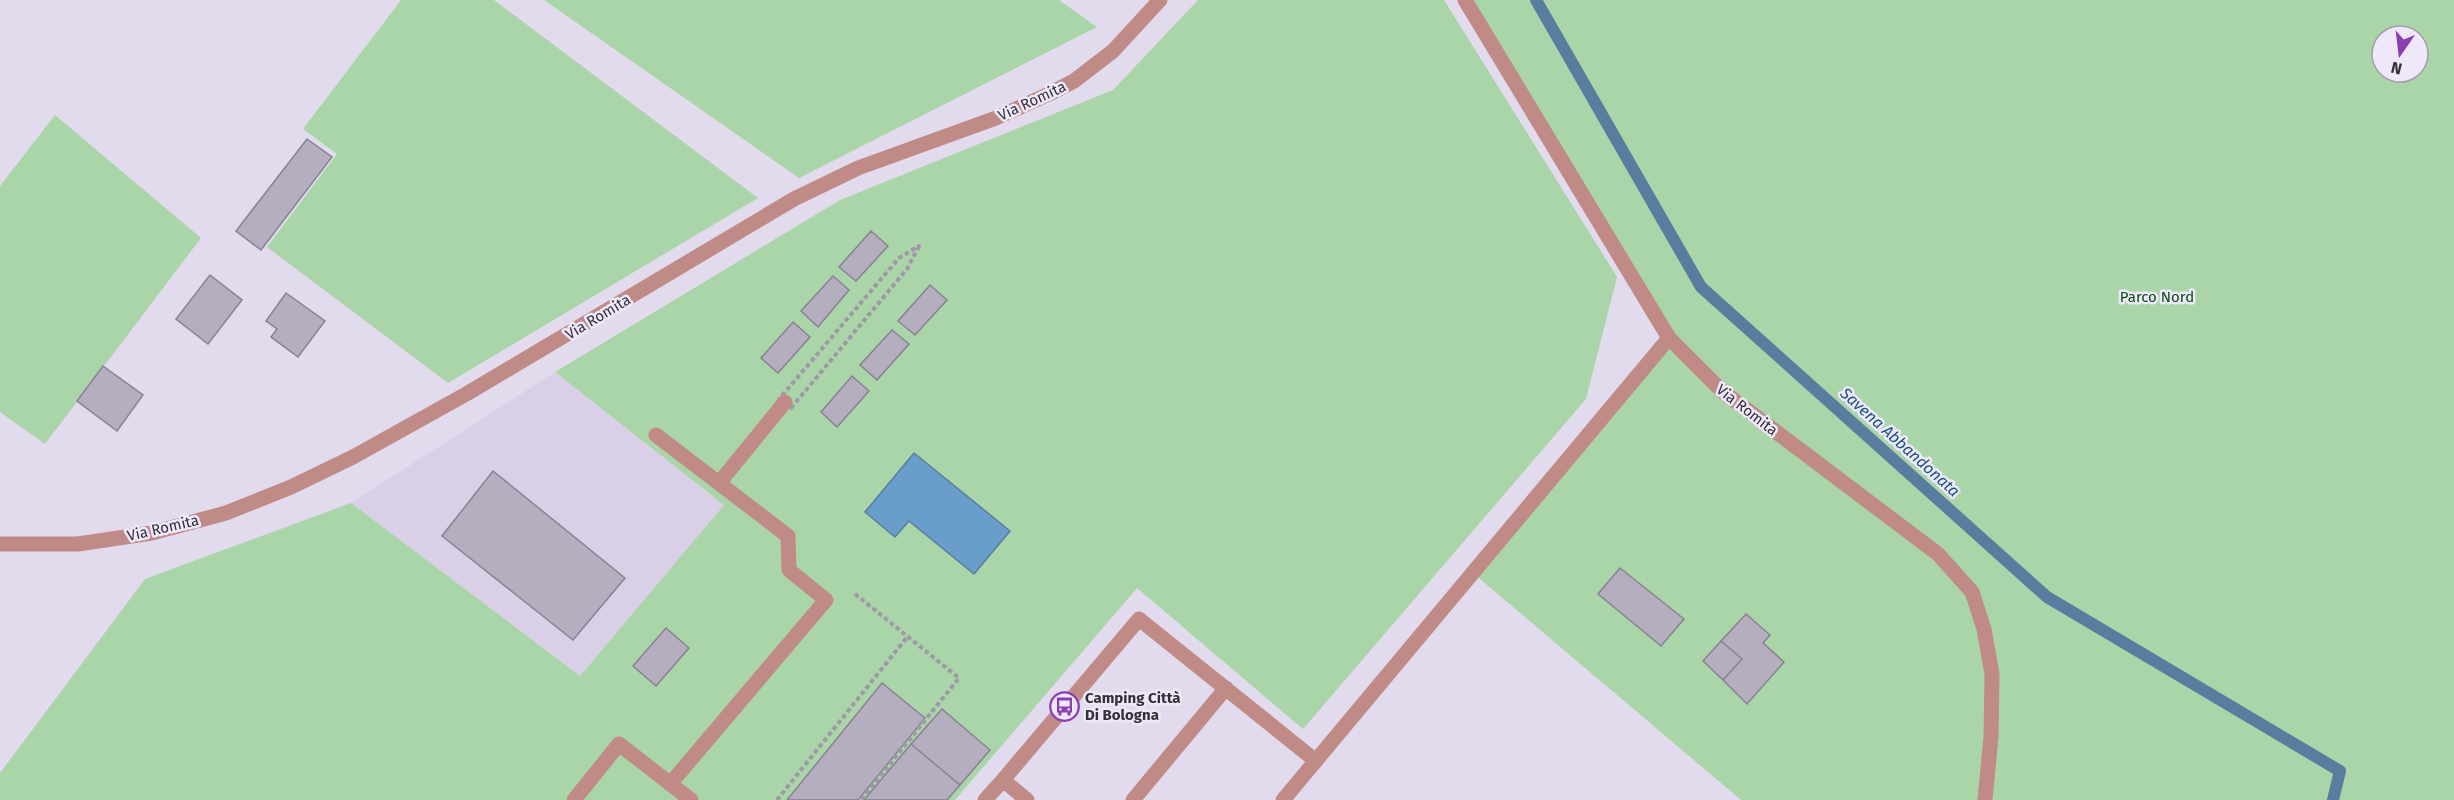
<svg xmlns="http://www.w3.org/2000/svg" width="2454" height="800" font-family="'Fira Sans',sans-serif">
<style>
.built{fill:#d9cfe7}
.green{fill:#aad5a8;fill-rule:evenodd}
.water{fill:#699ecb;stroke:#597d9f;stroke-width:1.5}
.lines{fill:none;stroke-linecap:round;stroke-linejoin:round}
.stream{stroke:#597d9f;stroke-width:12}
.building{fill:#b4aebf;stroke:#888192;stroke-width:1.5}
.path{stroke:#9e99a7;stroke-width:4;stroke-dasharray:4.5 3;stroke-linecap:butt}
.minor{stroke:#c08a86;stroke-width:15}
.labels{text-anchor:middle;dominant-baseline:central;stroke-width:5;stroke-linejoin:round;paint-order:stroke}
.street-label{font-size:15px;fill:#333037;stroke:#efe8fa}
.park-label{font-size:15px;fill:#064f0d;stroke:#efe8fa}
.poi-label{font-size:15px;font-weight:bold;fill:#333037;stroke:#efe8fa;text-anchor:start}
.water-label{font-size:16px;font-style:italic;fill:#15527d;stroke:#efe8fa}
</style>
<rect width="100%" height="100%" fill="#e2dbed"/>
<!-- built -->
<path class="built" d="M555 372 724 505 580 676 351 503Z"/>
<!-- green -->
<path class="green" d="M401 0H494L758 198 448 383 267 247 337 154 303 129Z
M544 0H1059L1097 27 799 178Z
M1198 0H1444L1617 277 1586 399 1303 729 1137 588 955 800H0V773L145 579 351 503 580 676 724 505 555 372 840 200 1113 90Z
M1465 0H2454V800H1741L1473 573 1669 338ZM2382 36H2418V72H2382Z
M55 115 201 238 45 444 0 412V186Z"/>
<!-- water -->
<path class="water" d="M914 453 1010 531 974 574 909 521 895 537 865 512Z"/>
<g class="lines">
<!-- stream -->
<path class="stream" d="M1536 0 1701 287 2047 597 2340 771 2333 800"/>
</g>
<!-- building -->
<path class="building" d="M307 139 332 157 261 250 236 231Z
M871 231 888 246 856 281 839 267Z
M210 275 242 300 208 344 176 319Z
M833 276 849 290 818 327 801 311Z
M930 285 947 300 915 335 898 321Z
M286 293 325 321 298 357 271 337 277 329 266 321Z
M793 322 810 337 778 373 761 358Z
M892 330 909 344 877 380 860 365Z
M103 366 143 395 117 431 77 401Z
M852 376 869 391 837 427 821 412Z
M493 471 625 578 573 640 442 536Z
M1620 568 1684 619 1661 646 1598 594Z
M1746 614 1770 635 1763 643 1784 662 1747 704 1723 680 1742 659 1721 641Z
M666 628 689 648 656 686 633 666Z
M1721 641 1742 659 1723 680 1703 661Z
M882 683 925 718 858 800H787Z
M942 709 990 750 960 785 911 744Z
M911 744 960 785 947 800H864Z"/>
<g class="lines">
<!-- path -->
<path class="path" d="M919 246 907 269 791 408 780 398 899 258Z
M855 594 959 678 861 800
M777 800 908 636"/>
<!-- minor -->
<path class="minor" d="M1465 0 1669 338 1722 391 1938 554 1972 592 1984 629 1992 674 1991 737 1985 800
M656 435 788 536 789 570 826 600 670 784
M719 483 785 402
M0 544H78L152 533 226 513 291 487 353 457 468 393 794 199 858 168 996 118 1051 93 1074 81 1113 51 1160 0
M574 800 619 744 691 800
M985 800 1003 780
M1027 800 1003 780 1139 619 1316 761
M1133 800 1226 688
M1283 800 1669 338"/>
</g>
<!-- icons -->
<defs>
<symbol id="bus-ring" viewBox="-11 -11 22 22"><circle r="9.5" fill="#efe8fa" stroke="#8b40b2" stroke-width="1.5"/><path d="M-5-6H5V4H4V6H2V4H-2V6H-4V4H-5ZM-3.5-4V0h7V-4ZM-3.5 1.2v1.5H-2V1.2ZM2 1.2v1.5H3.5V1.2Z" fill="#8b40b2"/></symbol>
</defs>
<g fill-rule="evenodd">
<use href="#bus-ring" x="1048" y="690" width="33" height="33"/>
</g>
<g class="labels">
<!-- street labels -->
<g class="street-label">
<text transform="translate(1032 101) rotate(-25)">Via Romita</text>
<text transform="translate(598 317) rotate(-31)">Via Romita</text>
<text transform="translate(1747 410) rotate(38)">Via Romita</text>
<text transform="translate(163 528) rotate(-13)">Via Romita</text>
</g>
<!-- park labels -->
<g class="park-label">
<text x="2157" y="297">Parco Nord</text>
</g>
<!-- poi labels -->
<g class="poi-label">
<text x="1085" y="698">Camping Città<tspan x="1085" dy="17">Di Bologna</tspan></text>
</g>
<!-- water labels -->
<g class="water-label">
<text transform="translate(1900 442) rotate(42)">Savena Abbandonata</text>
</g>
</g>
<!-- north arrow -->
<g transform="translate(2400 54) rotate(194)"><circle r="28" fill="#efe8fa" stroke="#a49eac" stroke-width="1.5"/>
<path d="M0-4.5L10 22L0 15L-10 22Z" fill="#8b40b2"/>
<text y="-9" font-size="16" font-weight="bold" text-anchor="middle" fill="#333037">N</text>
</g>
</svg>
